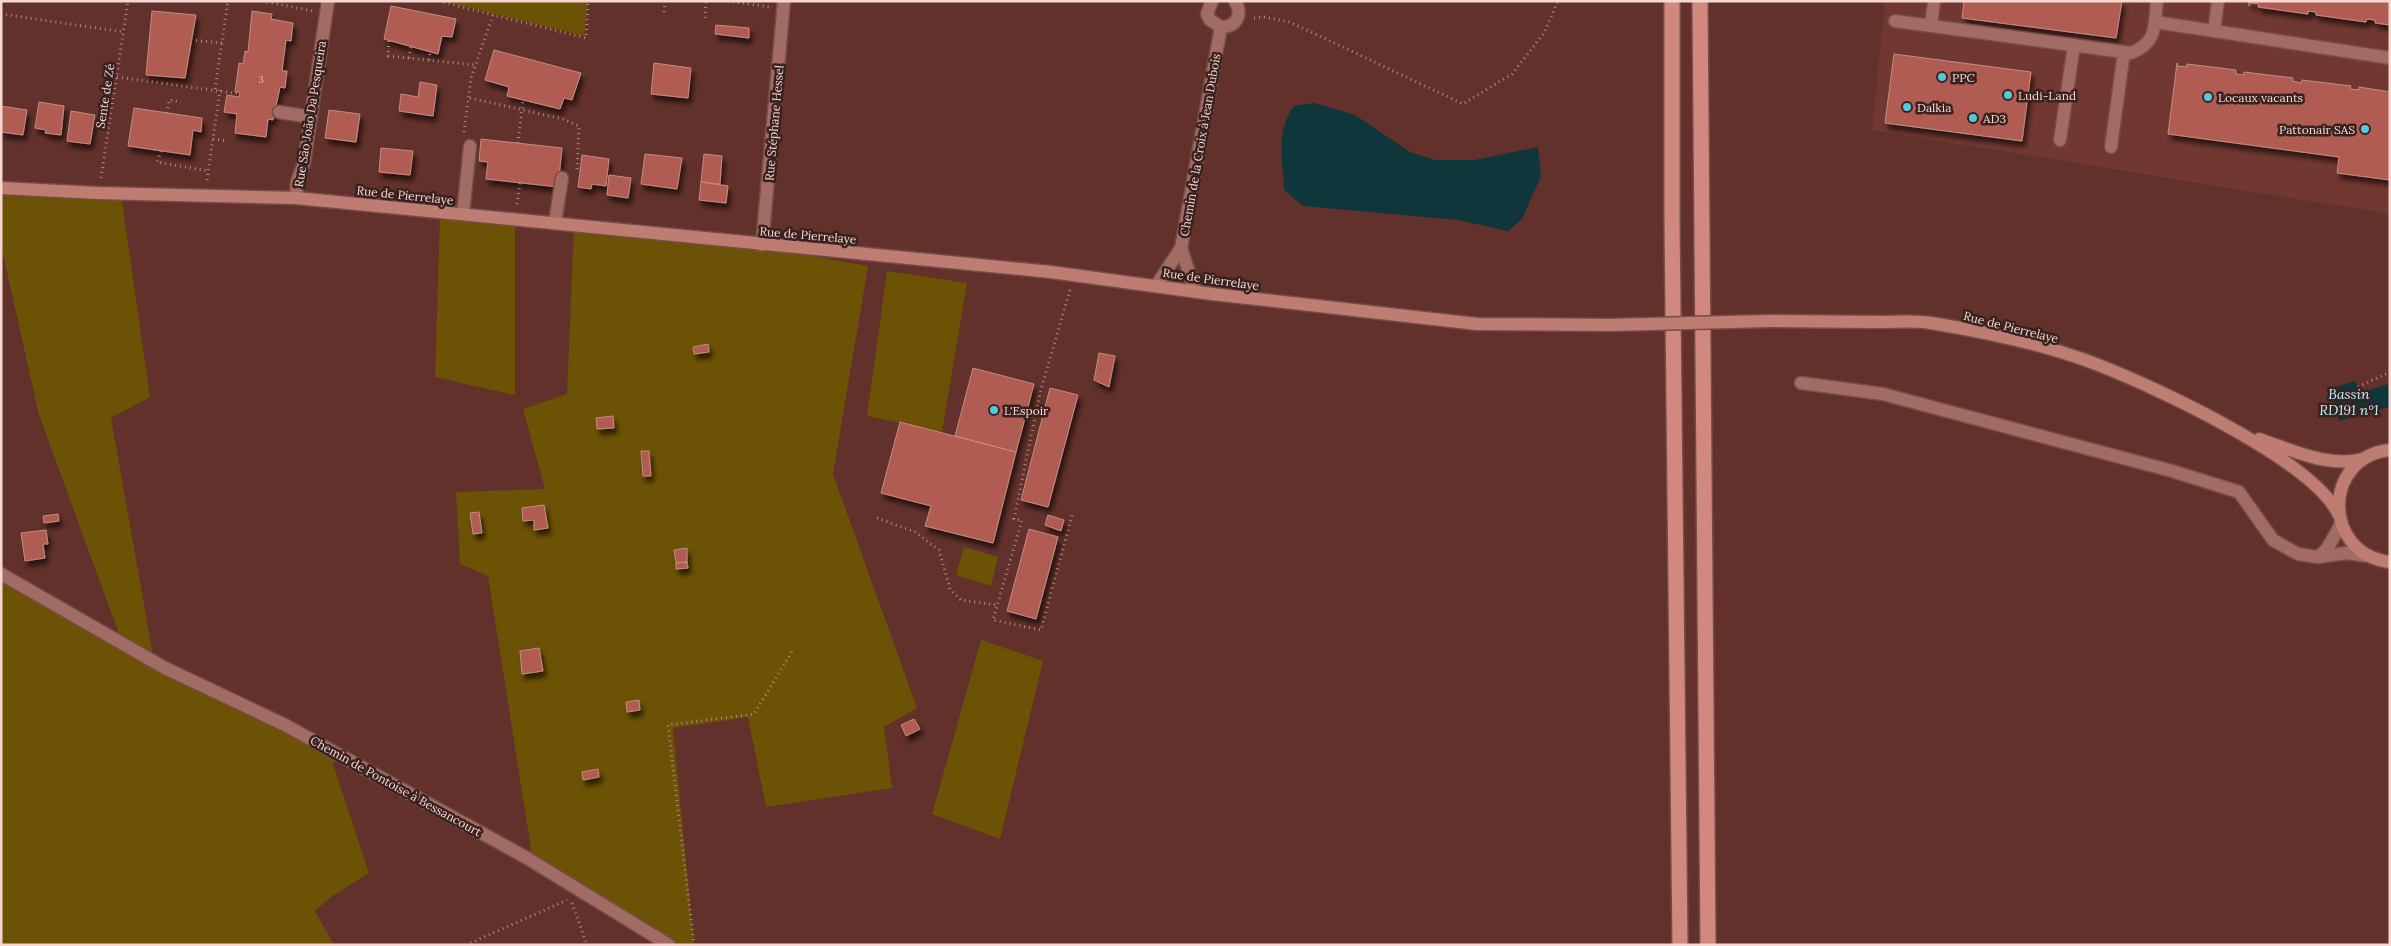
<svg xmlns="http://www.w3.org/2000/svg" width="2391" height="946" font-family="Lora,serif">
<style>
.built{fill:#713831}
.green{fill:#6b5204}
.water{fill:#0e363b}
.building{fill:#b05c52;stroke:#c48b82;filter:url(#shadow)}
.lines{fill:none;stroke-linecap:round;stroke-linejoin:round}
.minor-casing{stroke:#774d48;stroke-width:15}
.major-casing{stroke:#774d48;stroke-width:15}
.highway-casing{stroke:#774d48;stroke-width:18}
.path{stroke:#af8782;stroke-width:3;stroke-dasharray:1 4;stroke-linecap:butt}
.minor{stroke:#a26b63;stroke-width:12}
.major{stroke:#be7c73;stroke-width:12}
.highway{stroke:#d1887e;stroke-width:15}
.major-bridge-casing{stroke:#774d48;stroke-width:15;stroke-linecap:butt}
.major-bridge{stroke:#be7c73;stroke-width:12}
.poi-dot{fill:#53cadc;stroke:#38211e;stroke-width:2}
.labels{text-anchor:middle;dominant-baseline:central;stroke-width:5;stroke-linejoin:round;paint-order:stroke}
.number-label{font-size:10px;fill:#e4b8b2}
.poi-label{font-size:12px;fill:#f6d7d2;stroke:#38211e;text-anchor:start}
.street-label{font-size:12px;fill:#f6d7d2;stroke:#38211e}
.water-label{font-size:14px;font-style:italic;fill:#b9eff8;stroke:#38211e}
</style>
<defs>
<filter id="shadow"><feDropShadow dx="3" dy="5.5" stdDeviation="2.5" flood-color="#0009"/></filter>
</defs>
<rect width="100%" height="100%" fill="#62312b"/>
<!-- built -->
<path class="built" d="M1885 1H2390V214L1872 130Z"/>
<!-- green -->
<path class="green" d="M443 1H588L584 36Z
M1 187H120L150 397 111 418 155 667 285 725 337 760 333 764 369 873 331 897 315 911 334 945H1V576L126 653 39 415 1 245Z
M440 216 515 219V395L435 377Z
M574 225 739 243 868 266 833 474 917 708 884 727 892 788 766 807 748 717 673 728 694 945H657L523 864 531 849 488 576 460 564 456 492 545 489 523 409 567 394Z
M887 271 967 283 942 432 867 416Z
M964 547 998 557 991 586 956 575Z
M981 640 1043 661 1000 839 932 814Z"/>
<!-- water -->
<path class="water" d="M1314 103 1355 115 1410 152 1435 160H1475L1538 147 1541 176 1522 219 1508 231 1458 220 1303 206 1284 190C1283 160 1275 132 1294 106Z
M2355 381 2361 393 2388 384 2390 407 2339 421 2330 389Z"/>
<!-- building -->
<path class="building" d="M1964 1H2122L2116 38 1962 18Z
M2249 1H2390V25L2375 23V20L2367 19 2366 22 2316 15V12L2308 11V14L2258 7 2259 4 2250 3 2249 6Z
M391 6 456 19 452 37 442 36 438 54 384 39Z
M152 11 196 15 185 78 146 75Z
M252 11 272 14 271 19 293 23 291 41 286 40 282 71H287L285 88 280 87 273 120 268 119 266 137 235 133 237 114 224 112 227 95 239 97 240 92H235L239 63 243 64 245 51 248 52Z
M716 25 749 28V38L715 34Z
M494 50 581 73 572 100 564 98 560 109 507 96 509 87 485 80Z
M1894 54 2031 72 2022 141 1885 123Z
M654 63 691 68 688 98 651 94Z
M2177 63 2178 66 2187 67V64L2236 70V74L2244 75V72L2293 78V81L2301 83 2302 80 2351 86 2350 89 2359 90V87L2390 92V180L2337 173 2339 157 2168 134Z
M420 82 437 85 433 116 399 111 401 94 418 97Z
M39 102 64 106 61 135 45 133 46 130 35 128Z
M1 106 27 110 23 135 1 132Z
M134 108 202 118 201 132 193 130 190 155 128 146Z
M329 110 360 114 356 142 325 138Z
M71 111 95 115 90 144 67 141Z
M481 139 562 148 558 187 486 179 488 162 479 161Z
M381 148 413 151 410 175 379 172Z
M645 154 682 158 677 189 641 184Z
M704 154 722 156 720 184 701 182Z
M582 155 609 159 606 186 592 184 591 189 578 187Z
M609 175 631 178 628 198 607 195Z
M701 182 728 186 726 203 699 200Z
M708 344 709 352 694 354 693 347Z
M1099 353 1115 356 1109 387 1094 380Z
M973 368 1034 384 1016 452 955 436Z
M1050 388 1078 395 1048 507 1021 500Z
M613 416 614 428 597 429 596 418Z
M900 422 1016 452 993 543 925 526 931 506 881 493Z
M641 451H649L651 476H643Z
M544 505 548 528 534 530V520L523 521 522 508Z
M479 512 482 533 473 534 470 513Z
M58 514 59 521 44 523 43 516Z
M1048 515 1064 520 1061 531 1045 525Z
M1029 529 1058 537 1036 619 1007 611Z
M46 530 48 544H43L45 558 25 561 21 533Z
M687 548V562L676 563 674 550Z
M687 562 688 568 676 569V563Z
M539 648 543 671 522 674 520 651Z
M639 700 640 710 627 712 626 702Z
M914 719 920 729 906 736 901 725Z
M598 769 599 777 583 780 582 772Z"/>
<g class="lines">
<defs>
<path id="minor" d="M1212 1 1207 14 1210 20 1221 27C1237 27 1243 14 1235 1
M1895 21 2131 53C2158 42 2154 26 2157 1
M2155 22 2390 58
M1931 26 1934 1
M2214 31 2218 1
M279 112 311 117
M2060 140 2074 45
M2111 147 2124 52
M296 198 297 182 304 163 328 1
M463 214 470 146
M555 223 562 178
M762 245 784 1
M1181 248 1195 291
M1156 286 1181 248 1221 27
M1801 383 1883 394 2172 471 2239 492 2273 540 2298 554 2318 557 2346 553 2368 556
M2318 557 2327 549 2341 524
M1 574 165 668 285 725 527 858 669 945"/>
<path id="major" d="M1 188 98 193 296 198 1051 272 1212 294 1477 324 1610 325
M1769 321C1805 321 1842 322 1878 322 1895 322 1914 320 1931 323 1986 332 2044 344 2096 364 2155 387 2313 460 2339 515
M2259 439C2292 450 2328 468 2363 459
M2390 450C2322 457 2322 554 2390 562"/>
<path id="highway" d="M1672 1V221L1680 945
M1700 1 1708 945"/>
</defs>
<!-- minor casing -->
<use href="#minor" class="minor-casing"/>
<!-- major casing -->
<use href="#major" class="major-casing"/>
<!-- highway casing -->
<use href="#highway" class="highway-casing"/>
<!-- path -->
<path class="path" d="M262 1 313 11
M439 1 493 15
M728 1 770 7
M664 12 665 1
M1 14 124 32
M705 18 706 1
M1254 18 1264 17 1290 22 1463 104 1512 74 1544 33 1558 1
M191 40 222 43
M389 41 388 56 476 65
M409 58 411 47
M429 60 430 52
M117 77 240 94
M215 89 228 1
M470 98 563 119 579 126 577 172
M167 113 169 100 181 102
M464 132 471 78 493 15 586 38 588 1
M213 139 228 141
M518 143 523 100
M161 151 157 162 208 171
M101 178 128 1
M207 180 220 90
M517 204 520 183
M1070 290 1040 393 1014 519 1022 520 993 620 1041 630 1073 512
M2358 387 2390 372
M877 518 915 532 939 550 950 589 961 600 997 605
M572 903 587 945
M466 945 567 900
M694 945 668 725 754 714 793 650"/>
<!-- minor -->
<use href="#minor" class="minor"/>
<!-- major -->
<use href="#major" class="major"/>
<!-- highway -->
<use href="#highway" class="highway"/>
<defs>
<path id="major-bridge" d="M1610 325 1769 321"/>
</defs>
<!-- major-bridge casing -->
<use href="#major-bridge" class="major-bridge-casing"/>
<!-- major-bridge -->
<use href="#major-bridge" class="major-bridge"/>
</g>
<!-- markers -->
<g class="poi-dot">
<circle cx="1942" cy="77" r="5"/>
<circle cx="2008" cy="95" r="5"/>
<circle cx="2208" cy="97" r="5"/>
<circle cx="1907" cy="107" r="5"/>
<circle cx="1973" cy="118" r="5"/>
<circle cx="2365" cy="129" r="5"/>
<circle cx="994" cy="410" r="5"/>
</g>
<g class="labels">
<!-- number labels -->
<g class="number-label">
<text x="261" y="79">3</text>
</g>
<!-- poi labels -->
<g class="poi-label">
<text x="1952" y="77">PPC</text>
<text x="2018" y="95">Ludi-Land</text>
<text x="2218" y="97">Locaux vacants</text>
<text x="1917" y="107">Dalkia</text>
<text x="1983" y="118">AD3</text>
<text x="2355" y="129" text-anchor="end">Pattonair SAS</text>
<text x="1004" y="410">L'Espoir</text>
</g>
<!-- street labels -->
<g class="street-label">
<text transform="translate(105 96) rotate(-81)">Sente de Zé</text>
<text transform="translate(310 114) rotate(-81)">Rue São João Da Pesqueira</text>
<text transform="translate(774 123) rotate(-85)">Rue Stéphane Hessel</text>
<text transform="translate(1200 145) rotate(-80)">Chemin de la Croix à Jean Dubois</text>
<text transform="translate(405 195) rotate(6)">Rue de Pierrelaye</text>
<text transform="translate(808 235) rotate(5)">Rue de Pierrelaye</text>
<text transform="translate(1211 279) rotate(8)">Rue de Pierrelaye</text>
<text transform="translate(2011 327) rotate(14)">Rue de Pierrelaye</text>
<text transform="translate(396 786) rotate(29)">Chemin de Pontoise à Bessancourt</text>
</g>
<!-- water labels -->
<g class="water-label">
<text x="2349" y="394">Bassin<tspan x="2349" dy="16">RD191 n°1</tspan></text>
</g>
</g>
<!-- border -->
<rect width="2391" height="946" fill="none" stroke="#f6d7d2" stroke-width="5"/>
</svg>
